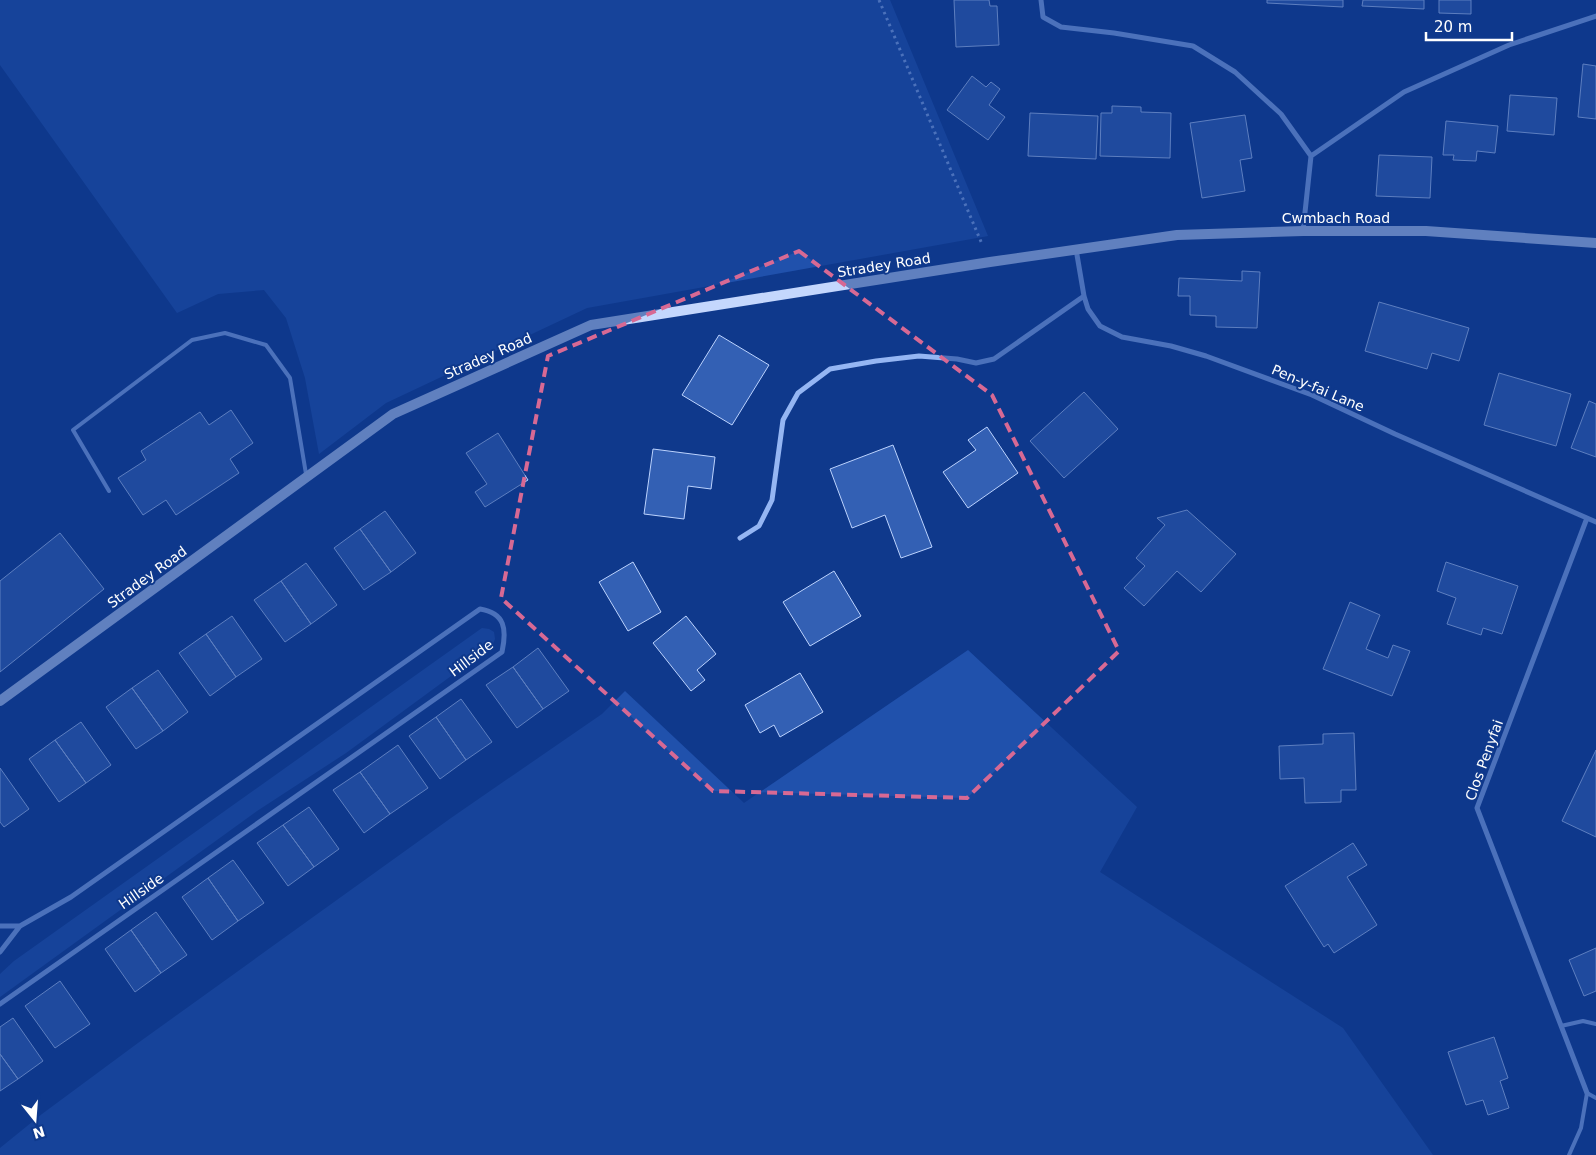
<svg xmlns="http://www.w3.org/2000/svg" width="1596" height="1155" font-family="'DejaVu Sans',sans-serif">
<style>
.green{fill:#2051ac}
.building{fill:#3360b4;stroke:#bcd3fe}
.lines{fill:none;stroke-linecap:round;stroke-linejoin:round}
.path{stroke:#95b6f3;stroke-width:3;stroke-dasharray:2.5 4;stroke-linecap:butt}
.lane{stroke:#95b6f3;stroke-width:4}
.street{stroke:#95b6f3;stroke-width:5}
.secondary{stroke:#c4d7fd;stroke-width:10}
.marked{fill:none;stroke:#d76994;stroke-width:4;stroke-dasharray:10 6;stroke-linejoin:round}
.labels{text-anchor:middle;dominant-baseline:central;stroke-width:4;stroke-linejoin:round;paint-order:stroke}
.street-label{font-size:14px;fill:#fff;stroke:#0f398c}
</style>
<rect width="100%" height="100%" fill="#0f398c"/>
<!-- green -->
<path class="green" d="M0 0H890L988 236 587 308 386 403 319 454 305 378 286 318 264 290 218 294 177 313 0 65Z
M482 628 489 629 494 632 495 639 492 646 346 753 257 811 0 997V974L14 961Z
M968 650 1137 807 1100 872 1343 1028 1433 1155H0V1148L42 1114 138 1043 451 818 602 714 625 691 744 803Z"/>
<!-- building -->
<path class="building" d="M954 0H989L990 6H997L999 45 956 47Z
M1267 0H1343V7L1267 3Z
M1363 0H1424V9L1362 6Z
M1439 0H1471V14L1439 13Z
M1583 64 1596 66V119L1578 117Z
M972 76 986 87 991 82 1000 89 989 105 1005 117 988 140 947 110Z
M1510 95 1557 98 1554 135 1507 131Z
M1112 106 1141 107V112L1171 113 1170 158 1100 156 1101 113H1112Z
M1030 113 1098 116 1096 159 1028 156Z
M1245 115 1252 158 1240 160 1245 191 1202 198 1190 123Z
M1446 121 1498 126 1495 153 1477 151 1476 161 1453 160 1454 155H1443Z
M1379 155 1432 157 1430 198 1376 196Z
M1242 271 1260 272 1257 328 1216 327V316L1190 315V296H1178L1179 278 1242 281Z
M1379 302 1469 328 1459 361 1432 353 1427 369 1365 351Z
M719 335 769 365 732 425 682 395Z
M1499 373 1571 394 1556 446 1484 425Z
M1084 392 1118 429 1064 478 1030 441Z
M1589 401 1596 404V457L1571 448Z
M231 410 253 443 230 459 239 473 176 515 166 500 143 515 118 478 146 460 141 451 200 412 209 425Z
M987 427 1018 473 968 508 943 472 976 450 968 440Z
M498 433 528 480 485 507 475 492 487 484 466 453Z
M893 445 932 547 901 558 885 515 852 528 830 469Z
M653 449 715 457 711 489 688 486 684 519 644 514Z
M1187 510 1236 554 1201 592 1177 571 1144 606 1124 588 1145 566 1136 558 1165 525 1157 518Z
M385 511 416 553 391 572 360 529Z
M360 529 391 572 364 590 334 548Z
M60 533 104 589 0 672V581Z
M633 562 661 612 628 631 599 582Z
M1446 562 1518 586 1502 634 1483 628 1481 635 1447 624 1456 598 1437 591Z
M306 563 337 605 311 624 281 581Z
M834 571 861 616 810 646 783 602Z
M281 581 311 624 285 642 254 600Z
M1350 602 1380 615 1366 649 1388 658 1393 645 1410 651 1392 696 1323 669Z
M232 616 262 659 236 677 206 634Z
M686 616 716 654 697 670 705 680 691 691 653 643Z
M206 634 236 677 210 696 179 653Z
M538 648 569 691 543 709 513 667Z
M513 667 543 709 517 728 486 685Z
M158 670 188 712 163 731 132 688Z
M800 673 823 712 780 737 774 725 760 733 745 705Z
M132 688 163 731 136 749 106 707Z
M461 699 492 742 466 760 436 717Z
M436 717 466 760 440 779 409 736Z
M81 722 111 765 86 783 55 740Z
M1354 733 1356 790H1341V802L1305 803 1304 778 1280 779 1279 746 1323 744V734Z
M55 740 86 783 59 802 29 759Z
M398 745 428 788 390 814 360 772Z
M1596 750V837L1562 821Z
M0 768 29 809 4 827 0 822Z
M360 772 390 814 364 833 333 790Z
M309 807 339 849 314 867 283 825Z
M283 825 314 867 288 886 257 843Z
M1353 843 1367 865 1347 877 1377 925 1334 953 1328 944 1324 947 1285 886Z
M233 860 264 903 238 921 208 878Z
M208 878 238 921 212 940 182 897Z
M156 912 187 955 161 973 131 930Z
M131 930 161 973 135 992 105 949Z
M1596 948V991L1584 996 1569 960Z
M60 981 90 1024 55 1048 25 1006Z
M13 1018 43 1061 18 1079 0 1054V1027Z
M1494 1037 1508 1078 1500 1081 1509 1108 1488 1115 1483 1100 1466 1105 1448 1052Z
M0 1054 18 1079 0 1091Z"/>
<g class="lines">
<!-- path -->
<path class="path" d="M879 0 982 244"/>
<!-- lane -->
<path class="lane" d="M109 491 73 430 192 340 225 333 266 345 290 378 306 474
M1561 1026 1583 1021 1596 1024
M1569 1155 1581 1128 1587 1093 1596 1098"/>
<!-- street -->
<path class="street" d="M1041 0 1043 17 1061 27 1114 33 1193 46 1235 72 1281 114 1311 156
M1303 231 1311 156 1404 92 1509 45 1596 16
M1076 249 1084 296 1088 309 1100 326 1122 337 1171 346 1206 356 1312 395 1395 434 1596 522
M740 538 759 526 772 500 783 420 798 393 830 369 876 361 919 356 957 359 976 363 994 359 1084 296
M0 926H20
M0 952 20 926 71 897 480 609C505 613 507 629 502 652L0 1004
M1587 1093 1477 808 1587 518"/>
<!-- secondary -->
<path class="secondary" d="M0 701 393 414 591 325 990 262 1177 235 1303 231H1426L1596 243"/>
</g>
<!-- marked area -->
<path d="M0 0H1596V1155H0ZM799 251 992 395 1119 651 967 798 713 791 501 598 548 356Z" fill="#0f398c" fill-opacity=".55" fill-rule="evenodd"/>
<path class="marked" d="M799 251 992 395 1119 651 967 798 713 791 501 598 548 356Z"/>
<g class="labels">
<!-- street labels -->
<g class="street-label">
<text x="1336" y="218">Cwmbach Road</text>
<text transform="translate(884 265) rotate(-9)">Stradey Road</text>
<text transform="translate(488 356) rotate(-24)">Stradey Road</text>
<text transform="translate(1318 388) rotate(23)">Pen-y-fai Lane</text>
<text transform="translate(147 577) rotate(-36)">Stradey Road</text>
<text transform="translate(471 658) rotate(-37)">Hillside</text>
<text transform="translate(1484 760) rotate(-70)">Clos Penyfai</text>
<text transform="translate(141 891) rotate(-35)">Hillside</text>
</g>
</g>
<!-- north arrow -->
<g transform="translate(35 1120) rotate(163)" stroke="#0f398c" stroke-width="4" paint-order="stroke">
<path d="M0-4L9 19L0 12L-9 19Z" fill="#ffffff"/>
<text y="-8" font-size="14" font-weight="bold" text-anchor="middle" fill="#ffffff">N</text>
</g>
<!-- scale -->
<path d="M1426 32v8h86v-8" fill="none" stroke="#ffffff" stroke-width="2.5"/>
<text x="1434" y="32" font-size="15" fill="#ffffff" stroke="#0f398c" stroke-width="4" paint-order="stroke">20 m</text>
</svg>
